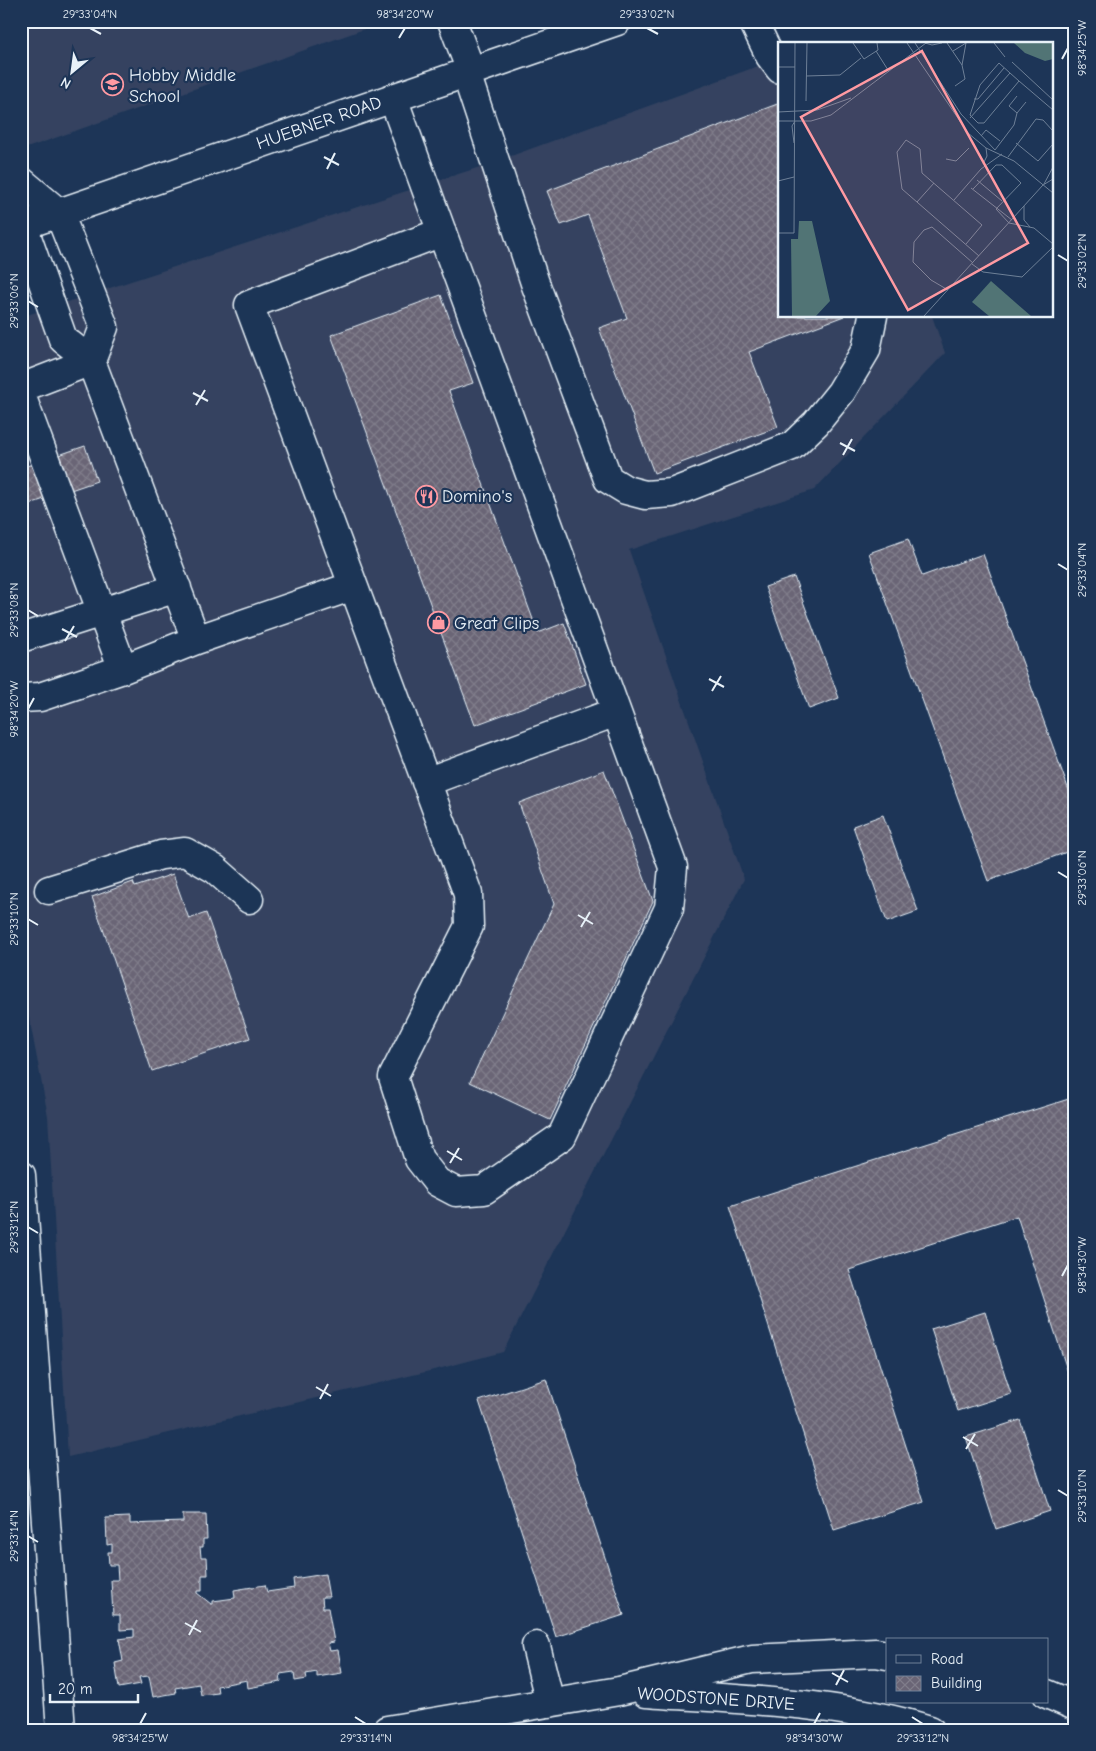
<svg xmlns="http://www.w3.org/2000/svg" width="1096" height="1751" font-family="'Comic Neue',sans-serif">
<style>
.built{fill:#344360}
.building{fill:url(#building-cross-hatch);stroke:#e8f1f8}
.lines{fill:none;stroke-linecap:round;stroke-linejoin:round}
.minor-casing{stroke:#e8f1f8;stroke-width:31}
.major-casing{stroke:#e8f1f8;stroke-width:31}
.minor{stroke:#1d3557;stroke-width:28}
.major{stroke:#1d3557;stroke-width:28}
.ticks{fill:none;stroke:#e8f1f8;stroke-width:2}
.labels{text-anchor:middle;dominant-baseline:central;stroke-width:4.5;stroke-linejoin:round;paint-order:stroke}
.poi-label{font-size:18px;fill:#e8f1f8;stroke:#1d3557;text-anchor:start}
.street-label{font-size:18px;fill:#e8f1f8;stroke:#1d3557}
.inset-road{fill:none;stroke:#6e8097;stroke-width:1}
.view{fill:#ff9aa2;fill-opacity:0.15;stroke:#ff9aa2;stroke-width:2.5}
.inset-edge{fill:none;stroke:#e8f1f8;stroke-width:2.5}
.neatline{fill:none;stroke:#e8f1f8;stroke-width:2}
.ticks-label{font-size:12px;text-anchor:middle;fill:#e8f1f8}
</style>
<defs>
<pattern id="building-cross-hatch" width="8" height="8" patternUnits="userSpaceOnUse" patternTransform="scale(1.25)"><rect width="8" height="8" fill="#6a6576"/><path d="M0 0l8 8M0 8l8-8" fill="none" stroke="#7f7c8a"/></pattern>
</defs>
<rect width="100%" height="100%" fill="#1d3557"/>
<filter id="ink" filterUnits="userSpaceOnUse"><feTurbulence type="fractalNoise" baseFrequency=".02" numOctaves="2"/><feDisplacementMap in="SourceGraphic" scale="10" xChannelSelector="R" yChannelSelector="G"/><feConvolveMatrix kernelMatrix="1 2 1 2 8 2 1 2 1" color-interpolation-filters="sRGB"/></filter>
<g filter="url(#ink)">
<!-- built -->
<path class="built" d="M21 21H387L21 150Z
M780 58V316H932L945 353 814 490 629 550 744 879 503 1352 438 1369 68 1457 48 1116 25 996 21 987V317L489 164Z"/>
<!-- building -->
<path class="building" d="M780 103V316H844L749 352 778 427 654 473 599 328 627 318 588 215 561 225 547 191Z
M441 295 473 383 449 391 538 633 564 623 586 684 475 725 331 335Z
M85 446 97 481 21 507V468Z
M908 539 922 576 983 554 1075 807V849L988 881 869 553Z
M794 577 839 698 809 709 765 587Z
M604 770 653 901 550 1120 470 1082 554 904 519 803Z
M883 815 918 911 887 922 853 826Z
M173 874 189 919 206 913 250 1038 152 1071 92 897 133 882 135 887Z
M1075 1097V1394L1017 1216 849 1270 924 1502 834 1530 730 1206Z
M985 1312 1011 1394 958 1411 931 1329Z
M546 1379 624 1615 556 1637 479 1401Z
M1020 1420 1050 1511 996 1529 966 1437Z
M183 1514H206L207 1539H203V1547H200L201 1557H207L208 1575H202V1591H197V1593L211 1604H213V1601L235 1598 234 1590 265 1585 267 1592 294 1588 293 1579 325 1574 329 1597H322L323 1608H328L334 1642 328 1643 330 1651 338 1650 342 1673 317 1677V1672L306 1674 307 1679 295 1681 294 1672 280 1674 281 1682 248 1688 247 1680 217 1686 218 1693 201 1695 199 1684 175 1688 176 1693 153 1697 149 1676 139 1677 141 1684 119 1688 115 1663 123 1661 119 1639 134 1637V1629L120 1630V1615H113L111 1580H118L117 1565H109L108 1552H112V1544L107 1545 106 1518 130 1517V1524L183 1522Z"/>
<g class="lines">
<defs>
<path id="minor" d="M452 21 471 71
M753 21 770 56 780 69
M466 73 535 283 608 479 626 490 645 495 672 493 792 446 816 423 841 392 866 350 873 316
M393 98 673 867 669 908 562 1136 484 1190 456 1192 437 1182 419 1159 393 1077 469 926 468 894 249 305 442 232
M21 181 59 213 104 327 91 361 21 388
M23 226 63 339 91 361 196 640
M21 395 123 669
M21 638 177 588
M21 698 40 697 123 669 196 640 353 586
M426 782 616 712
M49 890 161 855 185 852 215 869 249 899
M536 1646 550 1703
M646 1693C741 1700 838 1701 930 1730
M1047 1694 1075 1706
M387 1730 619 1691 752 1659 876 1653 887 1655"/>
<path id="major" d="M21 226 617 21
M21 1175 61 1730"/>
</defs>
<!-- minor casing -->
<use href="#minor" class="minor-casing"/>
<!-- major casing -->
<use href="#major" class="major-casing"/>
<!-- minor -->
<use href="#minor" class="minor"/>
<!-- major -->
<use href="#major" class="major"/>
</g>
</g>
<!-- ticks -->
<path class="ticks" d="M90 28 101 34M647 28 658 34M399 38 405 28M1062 59 1068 48M324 157 339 165M327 169 335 153M1058 255 1068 261M28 301 38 307M193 393 208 401M196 405 205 390M840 443 855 451M843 455 852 439M1058 564 1068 570M28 610 38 616M62 629 77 637M65 641 74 626M709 679 724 687M712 691 721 676M28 709 34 698M1058 872 1068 878M578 915 593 924M28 919 38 925M581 927 590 912M447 1151 462 1160M450 1163 459 1148M28 1227 38 1233M1062 1276 1068 1265M316 1387 331 1396M320 1399 328 1384M963 1437 978 1446M966 1449 975 1434M1058 1490 1068 1496M28 1536 38 1542M185 1623 201 1632M189 1635 197 1620M832 1673 848 1682M836 1685 844 1670M355 1717 366 1724M912 1717 923 1724M140 1724 146 1713M814 1724 820 1713"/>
<!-- icons -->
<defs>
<symbol id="school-ring" viewBox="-11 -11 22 22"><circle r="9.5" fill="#1d3557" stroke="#ff9aa2" stroke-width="1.5"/><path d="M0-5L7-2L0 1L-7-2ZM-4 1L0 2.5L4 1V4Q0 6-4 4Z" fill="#ff9aa2"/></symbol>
<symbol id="restaurant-ring" viewBox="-11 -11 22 22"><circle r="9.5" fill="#1d3557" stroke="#ff9aa2" stroke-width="1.5"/><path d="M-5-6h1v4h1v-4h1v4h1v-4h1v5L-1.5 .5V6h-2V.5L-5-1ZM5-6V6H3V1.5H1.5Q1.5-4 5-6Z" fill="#ff9aa2"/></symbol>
<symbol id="shop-ring" viewBox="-11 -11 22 22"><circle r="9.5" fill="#1d3557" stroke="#ff9aa2" stroke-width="1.5"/><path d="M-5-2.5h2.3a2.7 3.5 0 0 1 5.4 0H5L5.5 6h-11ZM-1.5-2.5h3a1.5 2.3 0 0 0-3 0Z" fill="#ff9aa2"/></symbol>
</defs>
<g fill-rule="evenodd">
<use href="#school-ring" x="100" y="72" width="25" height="25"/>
<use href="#restaurant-ring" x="414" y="484" width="25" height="25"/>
<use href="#shop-ring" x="426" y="610" width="25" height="25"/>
</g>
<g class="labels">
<!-- poi labels -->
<g class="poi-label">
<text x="129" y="75">Hobby Middle<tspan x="129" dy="21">School</tspan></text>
<text x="442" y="496">Domino's</text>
<text x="454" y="623">Great Clips</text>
</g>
<!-- street labels -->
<g class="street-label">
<text transform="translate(319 123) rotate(-19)">HUEBNER ROAD</text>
<text transform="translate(716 1699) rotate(4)">WOODSTONE DRIVE</text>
</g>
</g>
<!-- overview -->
<g transform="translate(778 42)">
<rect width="275" height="275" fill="#1d3557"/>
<path d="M236 1H275V17L267 19 247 11ZM21 179H34L52 259 38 274H14L13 197H20Z" fill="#517475"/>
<path d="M213 239 253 274H211L194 260Z" fill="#517475"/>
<path class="inset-road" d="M75 1 86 17 100 8 99 1M129 1 190 91 208 106 236 119 275 151M137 1 183 72 217 108M147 1 154 3 164 1M169 1 184 23 187 37 177 44M216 1 227 15M98 9 110 28M175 9 188 1M234 20 275 58M184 23 188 1M0 25H17M28 34 62 33 83 16M241 39 206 81H200L192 73 202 43 221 21 232 31 241 39 275 68M239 54 231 64 239 71 248 60M196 57H200L226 26M28 59 29 1M0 70 39 68 73 56M192 76 232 31M0 79H33L53 73 148 1M203 94 208 88 222 99M16 101 14 84 17 79M238 101 260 119 275 102M217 108 236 83 239 71M230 115 258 77 265 78 275 89M168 117 178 119 191 106M205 122 209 114 208 106M199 138 224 159M0 139 16 135M266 142 275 125M193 146 234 178M195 147 218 123H224L243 141 218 167M176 158 203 127 224 112M139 160 156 141M246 164V178L252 185M218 167 231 181 256 186 275 202M0 191H16L17 1M188 202 204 183 144 131 142 107 128 98 119 110 124 147 201 214M194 222 205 230 244 235 275 205M170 248 153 238 135 220 136 200 146 188 154 185 195 221M146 274 265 143 275 137"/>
<path class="view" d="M144 9 250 201 130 268 23 75Z"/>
<rect width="275" height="275" class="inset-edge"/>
</g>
<!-- margin -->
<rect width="1096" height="1751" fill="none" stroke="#1d3557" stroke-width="55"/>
<!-- legend -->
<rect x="886" y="1638" width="162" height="65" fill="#1d3557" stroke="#6e8097"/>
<rect x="896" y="1655" width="25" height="8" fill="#1d3557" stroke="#6e8097"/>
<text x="931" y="1664" font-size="15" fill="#e8f1f8">Road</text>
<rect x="896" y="1676" width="25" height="15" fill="url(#building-cross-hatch)" stroke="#6e8097"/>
<text x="931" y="1688" font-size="15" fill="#e8f1f8">Building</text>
<!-- north arrow -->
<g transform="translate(72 72) rotate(209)" stroke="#1d3557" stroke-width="4" paint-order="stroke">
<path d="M0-4L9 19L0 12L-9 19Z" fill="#e8f1f8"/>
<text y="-8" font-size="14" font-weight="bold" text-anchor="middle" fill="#e8f1f8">N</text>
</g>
<!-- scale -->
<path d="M50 1694v8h88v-8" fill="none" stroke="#e8f1f8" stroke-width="2.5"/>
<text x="58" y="1694" font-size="15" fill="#e8f1f8" stroke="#1d3557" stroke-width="4" paint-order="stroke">20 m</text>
<rect x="28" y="28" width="1040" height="1696" class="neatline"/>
<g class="ticks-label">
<text x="90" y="18">29°33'04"N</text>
<text x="405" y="18">98°34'20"W</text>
<text x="647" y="18">29°33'02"N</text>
<text transform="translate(1082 48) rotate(-90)" y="4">98°34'25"W</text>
<text transform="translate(1082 261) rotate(-90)" y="4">29°33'02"N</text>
<text transform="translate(14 301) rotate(-90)" y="4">29°33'06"N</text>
<text transform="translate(1082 570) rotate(-90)" y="4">29°33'04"N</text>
<text transform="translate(14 610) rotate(-90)" y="4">29°33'08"N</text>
<text transform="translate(14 709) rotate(-90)" y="4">98°34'20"W</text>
<text transform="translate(1082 878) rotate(-90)" y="4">29°33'06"N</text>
<text transform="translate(14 919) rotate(-90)" y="4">29°33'10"N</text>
<text transform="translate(14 1227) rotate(-90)" y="4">29°33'12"N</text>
<text transform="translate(1082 1265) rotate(-90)" y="4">98°34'30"W</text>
<text transform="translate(1082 1496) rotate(-90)" y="4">29°33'10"N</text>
<text transform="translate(14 1536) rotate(-90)" y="4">29°33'14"N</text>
<text x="140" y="1742">98°34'25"W</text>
<text x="366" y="1742">29°33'14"N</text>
<text x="814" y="1742">98°34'30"W</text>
<text x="923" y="1742">29°33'12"N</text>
</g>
</svg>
